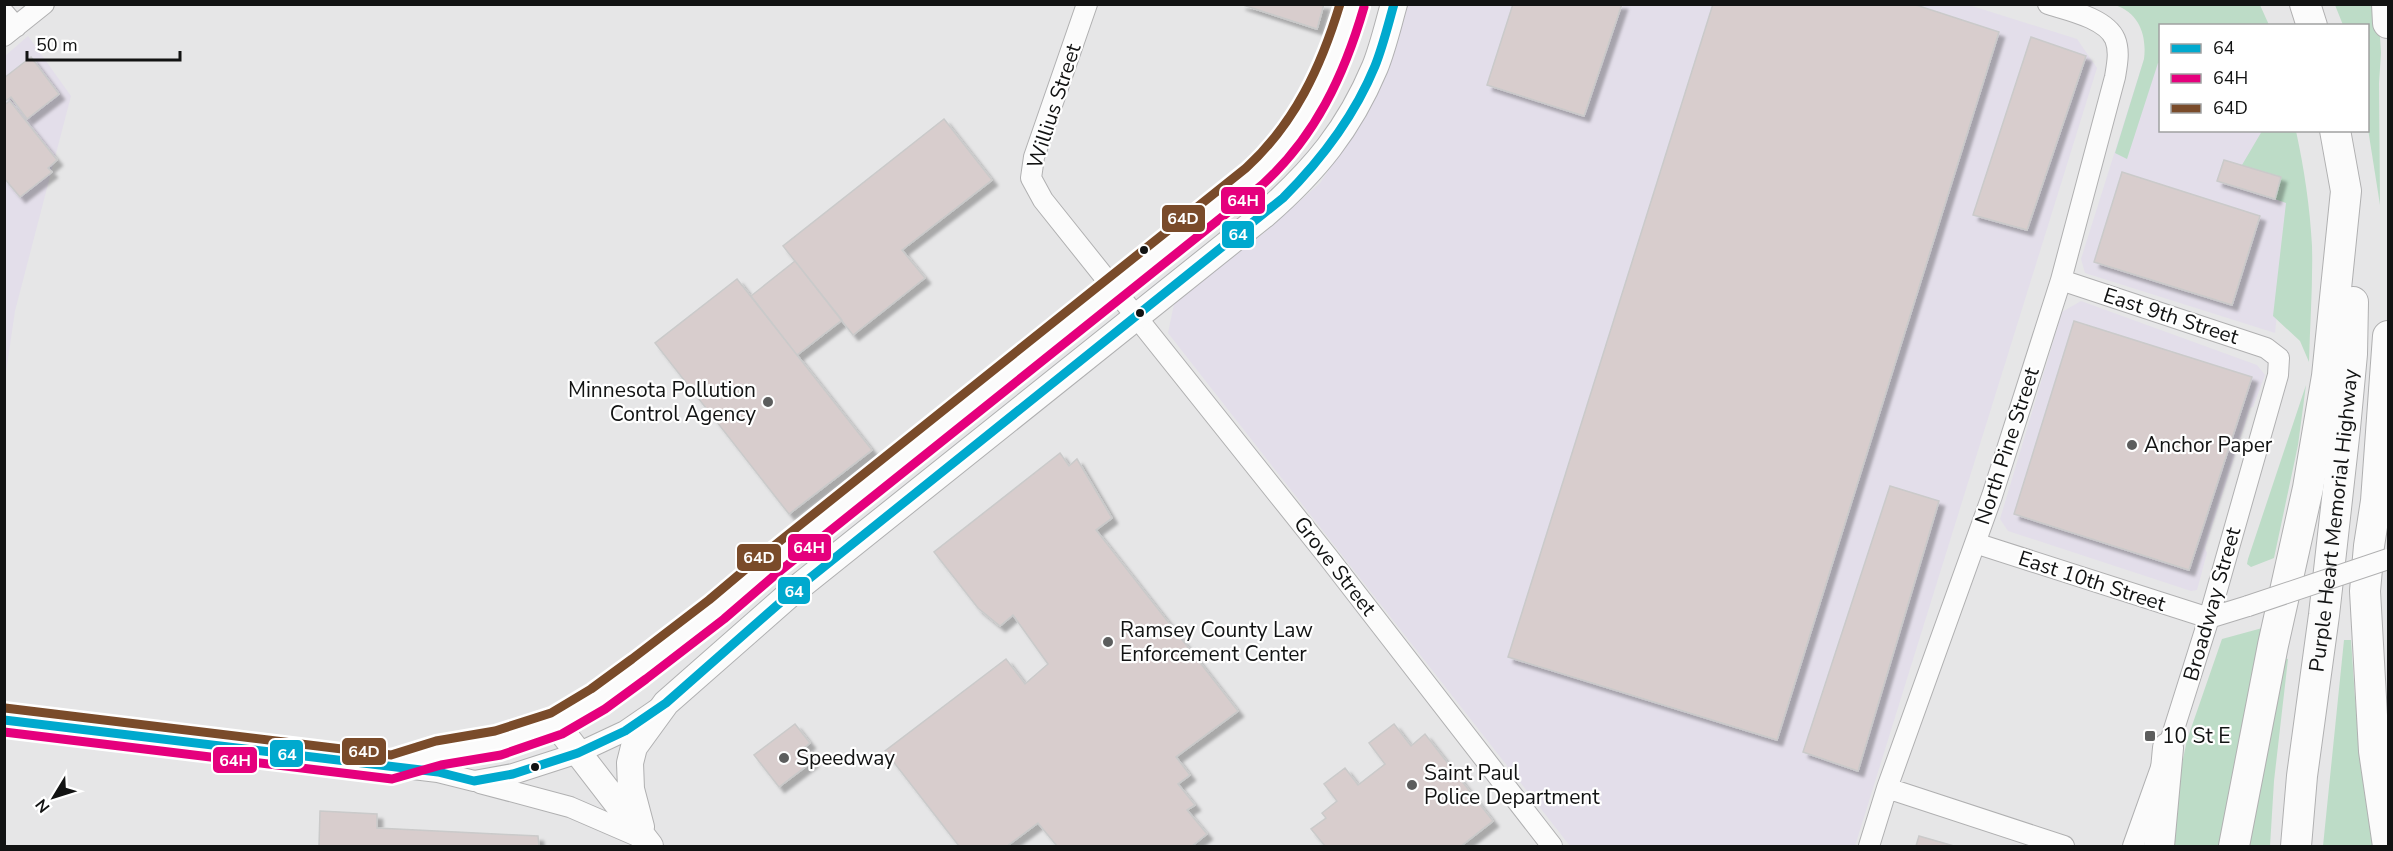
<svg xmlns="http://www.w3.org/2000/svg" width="2393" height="851" font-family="'Nunito Sans',sans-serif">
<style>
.industrial{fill:#e3deea}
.green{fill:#bddcc7}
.building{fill:#d8cdcd;stroke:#cacaca;stroke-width:1.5;filter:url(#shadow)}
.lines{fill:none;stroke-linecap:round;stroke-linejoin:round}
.minor-casing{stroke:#b0b0b1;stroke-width:22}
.major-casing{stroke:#b0b0b1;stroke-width:28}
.highway-casing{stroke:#b0b0b1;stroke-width:32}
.minor{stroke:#fbfbfb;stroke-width:20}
.major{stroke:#fbfbfb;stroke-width:26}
.highway{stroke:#fbfbfb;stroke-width:30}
.minor-bridge-casing{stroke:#b0b0b1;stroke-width:22;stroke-linecap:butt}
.minor-bridge{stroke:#fbfbfb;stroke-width:20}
.bus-1-casing{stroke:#fff;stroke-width:14}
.bus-2-casing{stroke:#fff;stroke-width:14}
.bus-3-casing{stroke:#fff;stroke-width:14}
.bus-1{stroke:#00a9ce;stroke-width:9}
.bus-2{stroke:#e5007d;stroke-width:9}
.bus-3{stroke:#7a4b2a;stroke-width:9}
.bus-dot{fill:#121313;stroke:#fff;stroke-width:2}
.poi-dot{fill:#5c5d5d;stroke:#fff;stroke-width:2}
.labels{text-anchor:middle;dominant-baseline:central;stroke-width:4.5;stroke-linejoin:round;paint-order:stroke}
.street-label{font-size:21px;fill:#121313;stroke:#fff}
.poi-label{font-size:21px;fill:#121313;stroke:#fff;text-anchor:start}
.line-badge{stroke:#fff;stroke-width:2}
.badge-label{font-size:16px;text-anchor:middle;font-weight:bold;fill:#fff}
</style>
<defs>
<filter id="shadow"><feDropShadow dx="5.5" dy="5.5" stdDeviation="1.5" flood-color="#0004"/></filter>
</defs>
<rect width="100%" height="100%" fill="#e6e6e7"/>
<!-- industrial -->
<path class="industrial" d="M1403 5H1969L2077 39 2097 68 1855 846H1570L1168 333 1175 299 1264 233 1320 183 1368 111Z
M28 36 71 96 15 311 5 379V56Z
M2144 59 2160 64V130L2264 131 2290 190 2275 333 2085 273 2081 259Z
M2081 301 2257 365 2265 375 2253 407 2250 408 2205 548 2207 553 2197 590 2191 591 2008 531 2000 519 2062 312Z"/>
<!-- green -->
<path class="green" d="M2115 5H2260L2269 25 2160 26V64L2158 63 2127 159 2115 153 2144 59C2147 35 2139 13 2115 5Z
M2335 5H2378L2381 53 2379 83 2380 205 2368 129V26L2343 25Z
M2262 131H2296C2304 168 2310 207 2312 246 2313 284 2310 323 2309 362L2300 341 2273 316 2286 203 2275 199 2281 178 2242 165Z
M2306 385 2298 445 2274 558 2251 567 2247 564 2248 559Z
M2266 627 2222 846H2169L2179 778 2187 740 2222 639Z
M2344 640H2351L2355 698 2373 846H2323Z
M2283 658 2288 659 2274 781 2270 846H2242Z"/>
<!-- building -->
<path class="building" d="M1240 4H1324L1317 29Z
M1513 4H1622L1584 116 1487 85Z
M1713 4H1913L1999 32 1777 740 1508 657Z
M2031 37 2086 56 2027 230 1973 215Z
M31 57 59 94 27 119 11 97 4 102V78Z
M10 101 57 160 48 168 52 172 20 197 4 178V105Z
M944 119 992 180 902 250 925 278 853 335 783 246Z
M2224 160 2281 177 2275 199 2217 181Z
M2122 172 2260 216 2232 305 2094 262Z
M795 261 842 320 797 355 751 296Z
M737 279 872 450 789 514 655 343Z
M2074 321 2252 377 2189 570 2014 514Z
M1060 453 1069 466 1077 459 1112 518 1096 530 1238 711 1176 757 1190 775 1178 784 1195 805 1187 810 1207 834 1192 846H1057L1038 823 1007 846H959L885 751 1006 659 1025 684 1048 664 1013 615 1000 626 978 608 934 552Z
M1890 486 1939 501 1858 771 1803 752Z
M795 724 810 743 804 748 813 761 779 787 754 755Z
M1394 724 1411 746 1425 734 1493 821 1461 846H1325L1311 829 1326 818 1322 813 1337 801 1324 784 1345 768 1358 785 1385 764 1369 743Z
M320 811 377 814V828L538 836 539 846H319Z
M1919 836 1954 846H1916Z"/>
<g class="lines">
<defs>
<path id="minor" d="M1087 4 1034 157 1031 178 1043 200 1328 557 1552 846
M4 13 16 27
M4 36 44 4
M2061 280 2266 348 2279 358 2278 375 2209 618 2168 748 2133 846
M1975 543 2209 618
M2209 618 2248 606
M4 720 438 772 474 781 513 774 578 753 625 731 657 709
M401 764 438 753 498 743 556 724
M480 783 570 807 644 839
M1887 788 2064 846
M1869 846 1887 788 1992 496 2061 280 2115 77C2117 65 2120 51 2115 39 2106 18 2067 10 2048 4"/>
<path id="major" d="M641 827 631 789 630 763 634 747 666 703 790 594 1265 214C1315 170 1349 129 1375 67 1383 47 1388 25 1394 4
M650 846 556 724C632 680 700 623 767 566L1241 188C1258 173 1276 157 1290 139 1321 98 1339 52 1353 4"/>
<g id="highway">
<path d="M2305 4 2312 26"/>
<path d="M2387 4 2388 23"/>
<path d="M2159 846 2168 748"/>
<path d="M2234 846 2273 645 2308 488 2327 376 2346 191 2335 130"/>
<path id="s1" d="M2296 846 2302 776 2324 615 2345 428 2352 354 2353 302"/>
<path d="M2388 846 2374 751 2365 591 2369 546 2376 501 2388 336"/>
</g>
</defs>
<!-- minor casing -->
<use href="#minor" class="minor-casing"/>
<!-- major casing -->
<use href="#major" class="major-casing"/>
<!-- highway casing -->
<use href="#highway" class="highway-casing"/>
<!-- minor -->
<use href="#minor" class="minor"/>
<!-- major -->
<use href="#major" class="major"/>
<!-- highway -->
<use href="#highway" class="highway"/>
<defs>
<path id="minor-bridge" d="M2248 606 2388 559"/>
</defs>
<!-- minor-bridge casing -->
<use href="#minor-bridge" class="minor-bridge-casing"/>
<!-- minor-bridge -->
<use href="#minor-bridge" class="minor-bridge"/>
<defs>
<path id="bus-1" d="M4 720 438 772 474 781 513 774 578 753 625 731 666 703 790 594 1283 198C1322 159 1354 117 1375 66 1383 46 1388 25 1394 4"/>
<path id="bus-2" d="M4 732 392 779 441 765 501 755 562 734 605 709 646 679 724 619 775 575 1262 185C1315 137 1344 76 1364 7"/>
<path id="bus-3" d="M5 708 391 755 436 741 495 731 551 713 591 689 632 659 709 600 760 557 1246 168C1295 123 1321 67 1340 4"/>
</defs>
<!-- bus-1 casing -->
<use href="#bus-1" class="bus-1-casing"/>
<!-- bus-2 casing -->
<use href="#bus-2" class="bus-2-casing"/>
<!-- bus-3 casing -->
<use href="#bus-3" class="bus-3-casing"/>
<!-- bus-1 -->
<use href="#bus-1" class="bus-1"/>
<!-- bus-2 -->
<use href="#bus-2" class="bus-2"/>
<!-- bus-3 -->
<use href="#bus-3" class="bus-3"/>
</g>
<!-- markers -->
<g class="bus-dot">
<circle cx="1144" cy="250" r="5"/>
<circle cx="1140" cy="313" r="5"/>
<circle cx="535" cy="767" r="5"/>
</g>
<g class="poi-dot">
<circle cx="768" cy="402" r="6"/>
<circle cx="2132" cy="445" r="6"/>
<circle cx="1108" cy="642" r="6"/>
<rect x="2144" y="730" width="12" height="12" rx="3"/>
<circle cx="784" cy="758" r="6"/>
<circle cx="1412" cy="785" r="6"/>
</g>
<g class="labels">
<!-- street labels -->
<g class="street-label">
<text transform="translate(1054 106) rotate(-72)">Willius Street</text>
<text transform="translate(2171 316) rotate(18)">East 9th Street</text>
<text transform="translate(2007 446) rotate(-72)">North Pine Street</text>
<text stroke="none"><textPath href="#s1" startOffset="328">Purple Heart Memorial Highway</textPath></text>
<text transform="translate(1335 566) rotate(52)">Grove Street</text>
<text transform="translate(2092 581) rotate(18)">East 10th Street</text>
<text transform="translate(2212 604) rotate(-74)">Broadway Street</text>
</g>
<!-- poi labels -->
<g class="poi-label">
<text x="756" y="390" text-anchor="end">Minnesota Pollution<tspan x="756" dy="24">Control Agency</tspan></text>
<text x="2144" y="445">Anchor Paper</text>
<text x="1120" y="630">Ramsey County Law<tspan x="1120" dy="24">Enforcement Center</tspan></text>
<text x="2162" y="736">10 St E</text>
<text x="796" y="758">Speedway</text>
<text x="1424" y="773">Saint Paul<tspan x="1424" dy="24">Police Department</tspan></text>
</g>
</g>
<g class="line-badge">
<rect x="1220" y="186" width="46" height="29" rx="6" fill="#e5007d"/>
<rect x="1161" y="204" width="45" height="29" rx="6" fill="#7a4b2a"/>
<rect x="1221" y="220" width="34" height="29" rx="6" fill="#00a9ce"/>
<rect x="787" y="533" width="45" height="29" rx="6" fill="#e5007d"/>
<rect x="736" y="543" width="46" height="29" rx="6" fill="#7a4b2a"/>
<rect x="777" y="576" width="34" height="29" rx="6" fill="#00a9ce"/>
<rect x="341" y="737" width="46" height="29" rx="6" fill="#7a4b2a"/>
<rect x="269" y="739" width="35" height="29" rx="6" fill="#00a9ce"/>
<rect x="212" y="746" width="46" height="28" rx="6" fill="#e5007d"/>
</g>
<g class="badge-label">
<text x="1243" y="206">64H</text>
<text x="1183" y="224">64D</text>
<text x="1238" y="240">64</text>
<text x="809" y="553">64H</text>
<text x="759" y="563">64D</text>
<text x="794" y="597">64</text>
<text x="364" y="757">64D</text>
<text x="287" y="760">64</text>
<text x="235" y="766">64H</text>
</g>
<!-- border -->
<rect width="2393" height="851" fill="none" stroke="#121313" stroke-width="12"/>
<!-- legend -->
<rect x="2159" y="24" width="210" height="108" fill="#ffffff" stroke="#a0a1a1" stroke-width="1.5"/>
<rect x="2171" y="44" width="30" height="9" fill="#00a9ce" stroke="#a0a1a1" stroke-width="1.5"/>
<text x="2213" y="54" font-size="18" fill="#121313">64</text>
<rect x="2171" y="74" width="30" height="9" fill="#e5007d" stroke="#a0a1a1" stroke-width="1.5"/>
<text x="2213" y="84" font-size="18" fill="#121313">64H</text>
<rect x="2171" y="104" width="30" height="9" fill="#7a4b2a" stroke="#a0a1a1" stroke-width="1.5"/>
<text x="2213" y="114" font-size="18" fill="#121313">64D</text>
<!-- north arrow -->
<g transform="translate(54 797) rotate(232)" stroke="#ffffff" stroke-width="4.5" paint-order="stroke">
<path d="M0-4.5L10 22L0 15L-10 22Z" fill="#121313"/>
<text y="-9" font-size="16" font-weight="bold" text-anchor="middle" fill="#121313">N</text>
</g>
<!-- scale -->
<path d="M27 51v9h153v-9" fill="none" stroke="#121313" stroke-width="3"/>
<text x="36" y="51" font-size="18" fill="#121313" stroke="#ffffff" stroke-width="4.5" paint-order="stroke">50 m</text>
</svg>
